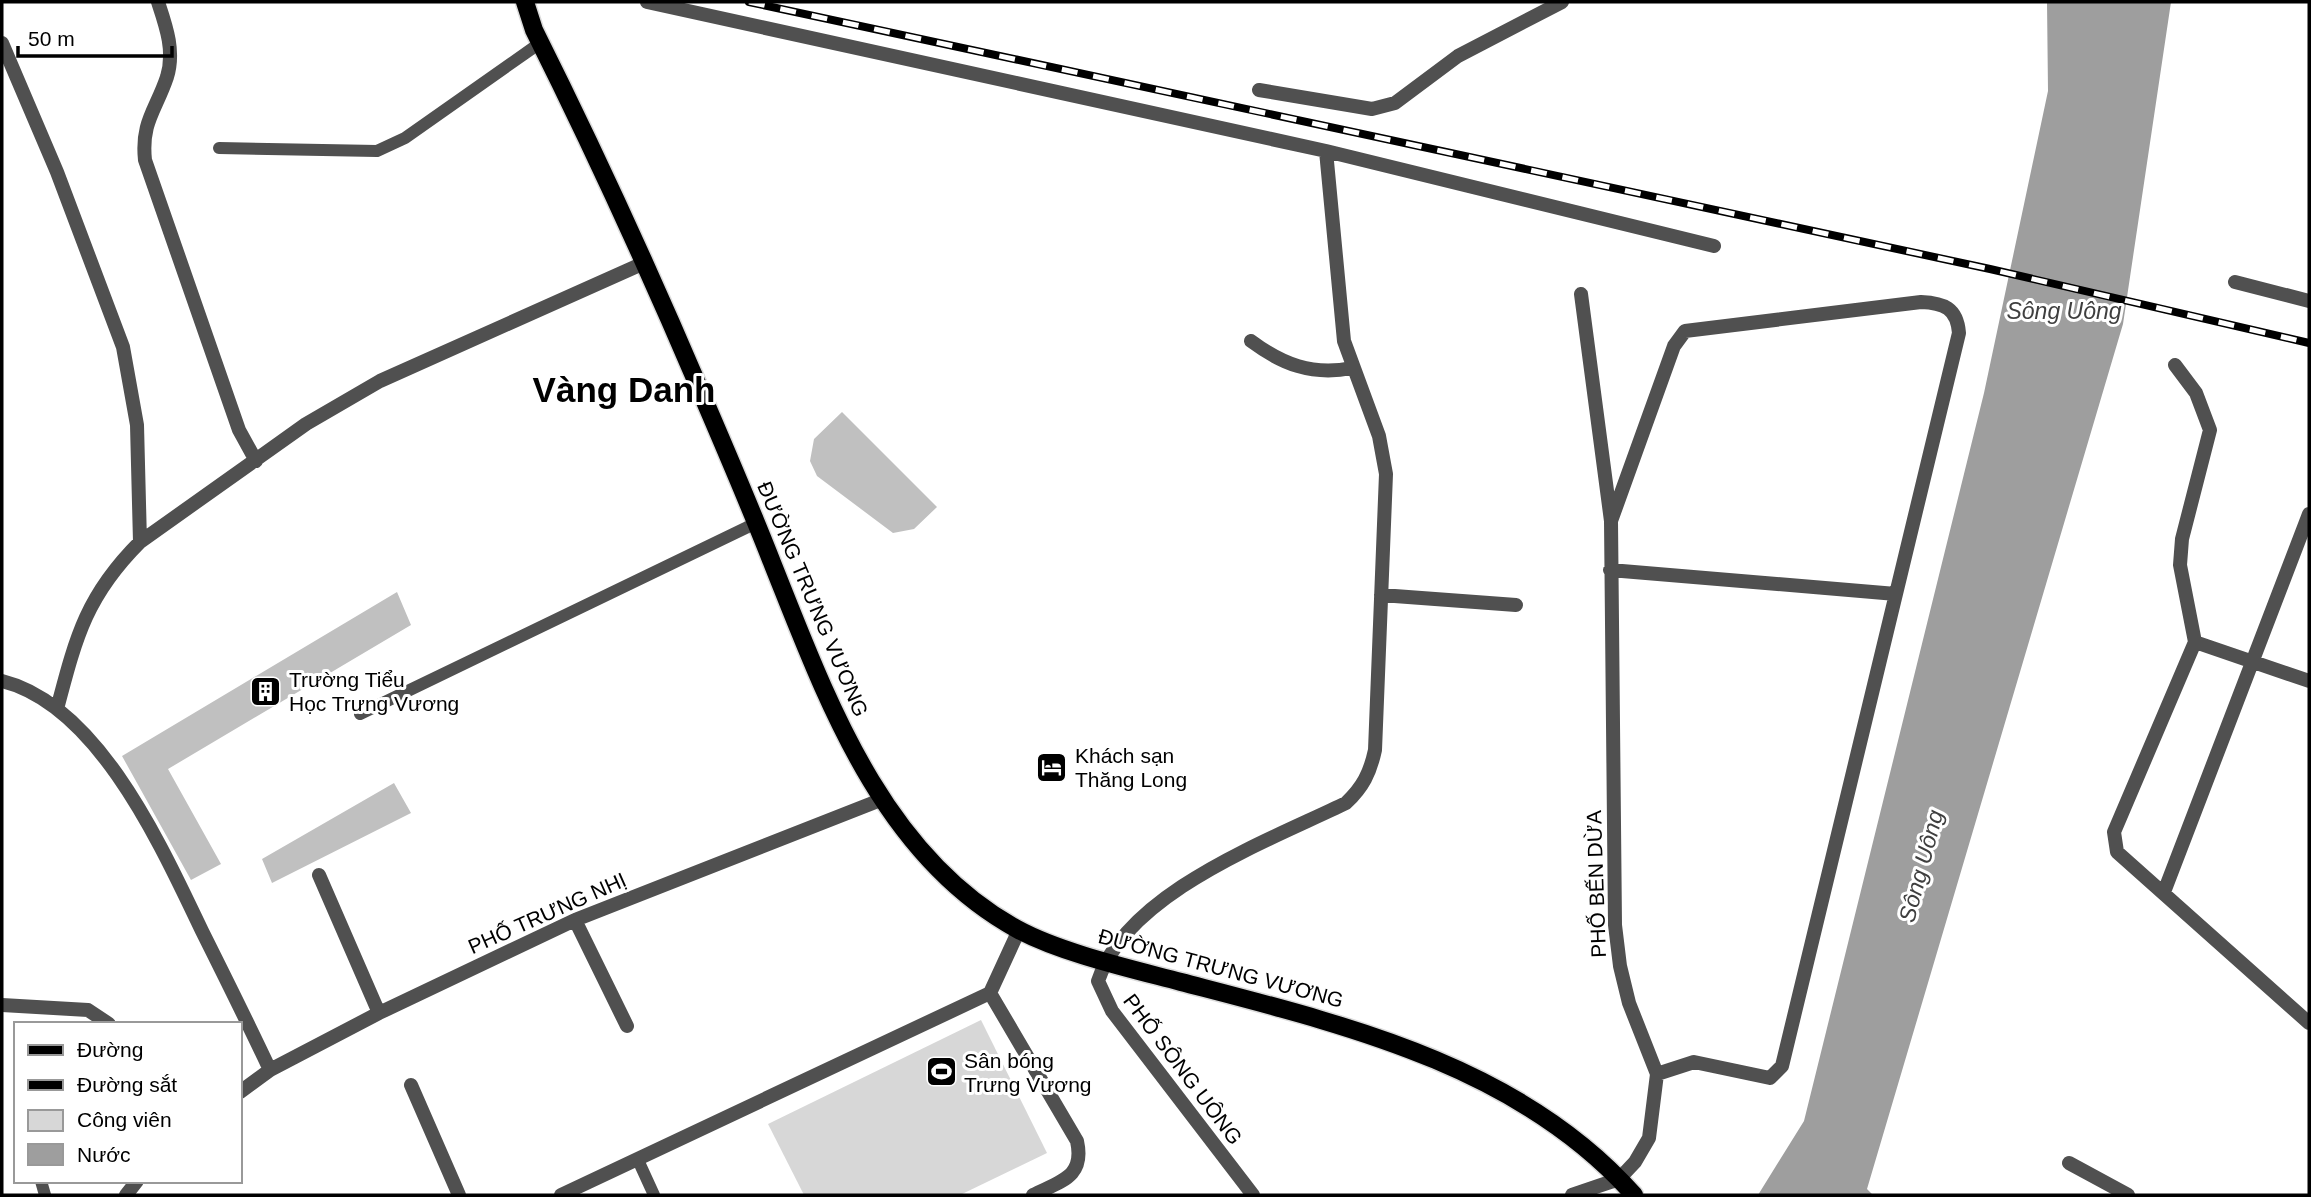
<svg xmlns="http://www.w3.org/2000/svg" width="2311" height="1197" font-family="Helvetica,sans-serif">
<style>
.green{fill:#d7d7d7}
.water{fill:#9e9e9e}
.building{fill:#c0c0c0}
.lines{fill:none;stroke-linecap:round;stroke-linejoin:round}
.primary-casing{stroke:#dbdbdb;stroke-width:21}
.service{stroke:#505050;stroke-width:12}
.minor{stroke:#505050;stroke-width:14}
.primary{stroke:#000;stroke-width:18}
.rail-casing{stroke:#000;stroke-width:8}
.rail{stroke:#fff;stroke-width:5;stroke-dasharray:16;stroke-linecap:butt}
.labels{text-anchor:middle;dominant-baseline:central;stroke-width:6;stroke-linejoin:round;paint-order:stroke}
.street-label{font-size:21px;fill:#000;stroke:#fff}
.poi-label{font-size:21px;fill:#000;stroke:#fff;text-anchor:start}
.water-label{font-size:23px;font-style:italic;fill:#3f3f3f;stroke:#fff}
.town-label{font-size:35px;font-weight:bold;fill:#000;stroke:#fff}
</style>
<rect width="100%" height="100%" fill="#fff"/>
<!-- green -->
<path class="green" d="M981 1020 1047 1153 960 1195H804L768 1124Z"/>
<!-- water -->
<path class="water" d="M2047 2H2171L2123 324 1867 1189 1873 1195H1758L1804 1121 1984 393 2048 91Z"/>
<!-- building -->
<path class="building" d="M842 412 937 507 914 529 893 533 817 476 810 461 814 439Z
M397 592 411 625 168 769 221 864 191 880 122 756Z
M394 783 411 813 272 883 262 859Z"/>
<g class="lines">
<defs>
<path id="primary" d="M525 2 534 30C593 148 648 268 700 390 725 448 750 506 773 565 827 700 882 855 1017 929 1061 953 1132 969 1181 982 1342 1024 1519 1065 1634 1195"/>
</defs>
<!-- primary casing -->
<use href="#primary" class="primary-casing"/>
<!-- service -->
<path class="service" d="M219 148 377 151 405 138 540 43
M360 714 756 523
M638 1160 654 1195
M41 1181 45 1195"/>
<!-- minor -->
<path class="minor" d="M158 2C166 26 175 51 167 77 156 110 141 122 145 160L239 430 256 461
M647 2 1326 151 1714 246
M2 43 57 172 123 347 137 425 140 542
M1259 90 1372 109 1395 103 1458 56 1562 2
M2235 282 2309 301
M1251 341C1282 364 1312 376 1352 368
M2175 365 2196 393 2210 430 2182 539 2180 565 2195 642 2114 832 2117 852 2309 1023
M1611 521 1674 346 1685 331 1921 302C1944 303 1957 308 1959 333L1782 1066 1770 1078 1694 1062 1657 1074
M1610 570 1896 594
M1381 595 1516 605
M2195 642 2309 681
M2 681C99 705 162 848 202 931 225 977 248 1023 270 1070
M57 709C76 637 86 596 140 542L306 424 380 381 644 263
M319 875 379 1013
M2164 892 2309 514
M575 920 627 1026
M1019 930 990 993 1077 1141C1085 1177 1061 1181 1033 1195
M2 1005 88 1010 109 1024
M411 1085 459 1195
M240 1092 270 1070 379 1013 575 920 883 799
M2069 1163 2128 1195
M126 1195 137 1181
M561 1195 990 993
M1253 1195 1112 1011 1098 981C1126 893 1268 841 1346 803 1363 787 1370 773 1375 750L1386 474 1379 436 1344 341 1326 151
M1572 1195 1619 1179 1635 1162 1649 1138 1657 1074 1629 1003 1620 966 1615 925 1611 521 1581 294"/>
<!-- primary -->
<use href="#primary" class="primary"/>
<defs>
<path id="rail" d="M749 2 1990 269 2309 343"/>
</defs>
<!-- rail casing -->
<use href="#rail" class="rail-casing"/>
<!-- rail -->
<use href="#rail" class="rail"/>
</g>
<!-- icons -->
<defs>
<symbol id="building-square" viewBox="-11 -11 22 22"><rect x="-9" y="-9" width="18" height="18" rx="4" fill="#000" stroke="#fff"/><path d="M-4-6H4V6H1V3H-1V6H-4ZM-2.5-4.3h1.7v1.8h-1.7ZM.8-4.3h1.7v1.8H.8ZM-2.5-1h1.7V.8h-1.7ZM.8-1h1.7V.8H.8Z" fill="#fff"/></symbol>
<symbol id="hotel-square" viewBox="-11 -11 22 22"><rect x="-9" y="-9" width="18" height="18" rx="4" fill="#000" stroke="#fff"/><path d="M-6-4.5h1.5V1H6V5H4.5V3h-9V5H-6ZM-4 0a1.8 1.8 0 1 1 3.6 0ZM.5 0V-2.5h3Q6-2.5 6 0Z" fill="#fff"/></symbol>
<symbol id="stadium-square" viewBox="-11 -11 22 22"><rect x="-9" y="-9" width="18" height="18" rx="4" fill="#000" stroke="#fff"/><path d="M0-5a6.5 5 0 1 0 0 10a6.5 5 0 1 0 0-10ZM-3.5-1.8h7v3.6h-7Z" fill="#fff"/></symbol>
</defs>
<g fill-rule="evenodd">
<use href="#building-square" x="248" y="674" width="35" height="35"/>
<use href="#hotel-square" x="1034" y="750" width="35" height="35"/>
<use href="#stadium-square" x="924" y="1054" width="35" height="35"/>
</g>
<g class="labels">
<!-- street labels -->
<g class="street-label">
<text transform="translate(813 599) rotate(67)">ĐƯỜNG TRƯNG VƯƠNG</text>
<text transform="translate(1596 884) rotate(-92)">PHỐ BẾN DỪA</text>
<text transform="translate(547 913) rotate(-24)">PHỐ TRƯNG NHỊ</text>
<text transform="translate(1221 968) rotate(15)">ĐƯỜNG TRƯNG VƯƠNG</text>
<text transform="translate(1183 1069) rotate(53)">PHỐ SÔNG UÔNG</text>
</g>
<!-- poi labels -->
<g class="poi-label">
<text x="289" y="679">Trường Tiểu<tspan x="289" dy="24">Học Trưng Vương</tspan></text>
<text x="1075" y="755">Khách sạn<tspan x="1075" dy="24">Thăng Long</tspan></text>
<text x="964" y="1060">Sân bóng<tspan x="964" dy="24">Trưng Vương</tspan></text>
</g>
<!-- water labels -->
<g class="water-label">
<text x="2064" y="311">Sông Uông</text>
<text transform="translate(1921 866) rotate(-75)">Sông Uông</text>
</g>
<!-- town labels -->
<g class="town-label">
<text x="624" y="389">Vàng Danh</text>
</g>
</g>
<!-- border -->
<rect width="2311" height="1197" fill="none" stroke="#000000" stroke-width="7"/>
<!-- legend -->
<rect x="14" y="1022" width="228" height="161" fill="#ffffff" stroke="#999999" stroke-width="2"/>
<rect x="28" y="1045" width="35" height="10" fill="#000000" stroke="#999999" stroke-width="2"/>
<text x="77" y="1057" font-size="21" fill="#000000">Đường</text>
<rect x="28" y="1080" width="35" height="10" fill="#000000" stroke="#999999" stroke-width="2"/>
<text x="77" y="1092" font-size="21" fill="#000000">Đường sắt</text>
<rect x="28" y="1110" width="35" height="21" fill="#d7d7d7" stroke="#999999" stroke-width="2"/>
<text x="77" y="1127" font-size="21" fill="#000000">Công viên</text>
<rect x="28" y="1144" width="35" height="21" fill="#9e9e9e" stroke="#999999" stroke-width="2"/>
<text x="77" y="1162" font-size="21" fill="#000000">Nước</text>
<!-- scale -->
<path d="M18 46v10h154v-10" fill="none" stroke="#000000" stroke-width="3.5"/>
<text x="28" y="46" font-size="21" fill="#000000" stroke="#ffffff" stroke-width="5" paint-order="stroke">50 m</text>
</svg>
